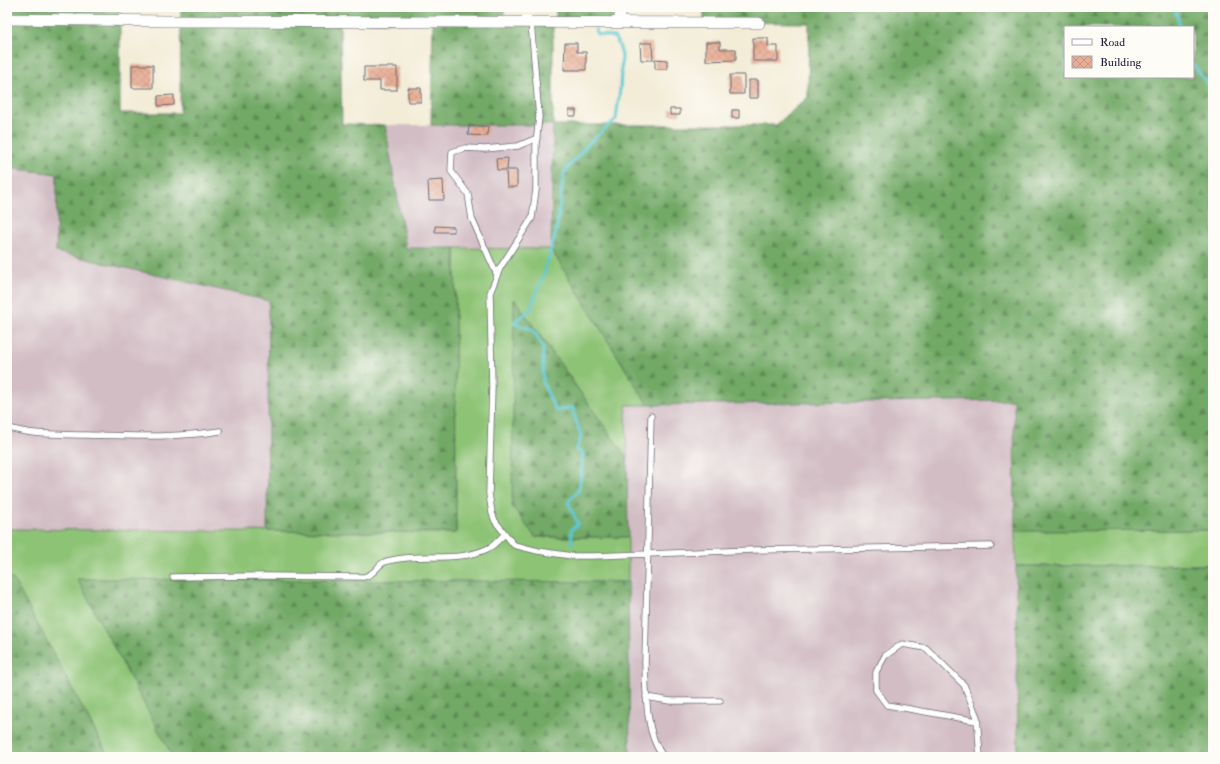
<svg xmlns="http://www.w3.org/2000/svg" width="1220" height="764" font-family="'IM FELL Double Pica',serif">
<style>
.industrial{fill:#d2bdc5}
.grass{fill:#8dc375;stroke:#587258}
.forest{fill:url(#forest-firs);stroke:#4a6650;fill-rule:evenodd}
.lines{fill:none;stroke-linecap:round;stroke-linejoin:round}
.stream{stroke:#5ac7d0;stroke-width:3}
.building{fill:url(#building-cross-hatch)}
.service-casing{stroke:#6b6972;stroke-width:7}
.minor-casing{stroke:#6b6972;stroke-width:12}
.service{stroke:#fff;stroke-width:5.5}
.minor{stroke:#fff;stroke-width:11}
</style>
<defs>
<pattern id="forest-firs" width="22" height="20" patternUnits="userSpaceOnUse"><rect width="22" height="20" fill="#72a966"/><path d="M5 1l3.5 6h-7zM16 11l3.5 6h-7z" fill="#5d8955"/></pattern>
<pattern id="building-cross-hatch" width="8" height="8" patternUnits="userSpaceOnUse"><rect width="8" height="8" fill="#e8ae95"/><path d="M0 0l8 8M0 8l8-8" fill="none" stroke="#c79581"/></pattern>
</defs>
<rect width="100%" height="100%" fill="#fdfcf7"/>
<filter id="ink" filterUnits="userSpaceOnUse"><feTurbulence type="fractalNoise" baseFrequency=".025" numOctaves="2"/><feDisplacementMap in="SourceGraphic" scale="8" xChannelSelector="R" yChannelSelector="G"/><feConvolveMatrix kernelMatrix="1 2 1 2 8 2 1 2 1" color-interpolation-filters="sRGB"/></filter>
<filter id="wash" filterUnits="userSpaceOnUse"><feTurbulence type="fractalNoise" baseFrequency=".012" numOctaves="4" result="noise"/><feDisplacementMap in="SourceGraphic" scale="16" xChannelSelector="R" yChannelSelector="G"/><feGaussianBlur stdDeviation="0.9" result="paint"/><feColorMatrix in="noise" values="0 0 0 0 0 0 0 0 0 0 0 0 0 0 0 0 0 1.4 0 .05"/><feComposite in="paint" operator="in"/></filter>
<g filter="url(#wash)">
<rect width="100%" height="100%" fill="#f3ecd7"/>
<!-- industrial -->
<path class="industrial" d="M385 125H553L551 249 406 248Z
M7 168 57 174 56 252 269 301 267 531 7 529Z
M1014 400 1018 757H630L626 405Z"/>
<!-- grass -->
<path class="grass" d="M455 248 551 249 648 405H626L627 458 514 299 535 537H628V582L78 579 173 757H109L13 579H7V529L456 533Z
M1213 530V565L1016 566 1015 531Z"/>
<!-- forest -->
<path class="forest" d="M7 7H120V113H180L181 7H504V22H553V125H776L808 97 809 23 704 22V7H1213V530L1015 531 1014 400 648 405 551 249 553 125H431L433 22H340L342 124 385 125 406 248H455L456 533 267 531 269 301 56 252 57 174 7 168ZM1065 27H1193V77H1065Z
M556 7H620V21L556 22Z
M514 299 627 458 628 537H535L512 506Z
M1213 565V757H1018L1016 566Z
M7 579H13L109 757H7Z
M77 579 628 582 630 757H173Z"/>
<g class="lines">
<!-- stream -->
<path class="stream" d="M1175 7 1180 27
M596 11 598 7
M1193 64 1213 92
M572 544 571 530 578 524 568 502 579 490 583 453 576 450 581 437 572 407 556 411 543 383V347L532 329 513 323 530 310 544 273 556 232 564 173 587 145 616 119 620 89 622 55 619 45 614 37 597 34 596 29"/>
</g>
<g id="blocks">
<!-- building -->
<path class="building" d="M753 38H768V46H778V61H753Z
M706 42H720V49H736V60L706 61Z
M565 43H577V52H586V70H564Z
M640 43H652L653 60H641Z
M655 59 667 60V69H655Z
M132 65H153V88H132Z
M364 67H397V90H380V81H364Z
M730 75H744V94H730Z
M749 80H758V98H749Z
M408 88H421V102H408Z
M174 95V105L158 106V96Z
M670 109H680V115H670Z
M569 110H576V116H569Z
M732 110H739V118H732Z
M469 126H488L487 136 468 135Z
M508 158 507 170H517V187H507L506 170H497L496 159Z
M443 180 444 200H429L428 181Z
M435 226 454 227V232H435Z"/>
</g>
</g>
<g filter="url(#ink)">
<use href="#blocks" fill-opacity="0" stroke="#6b6972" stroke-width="1"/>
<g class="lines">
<defs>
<path id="service" d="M531 22 539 117 536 144V190L532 218 500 268 490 293 492 387 489 494 492 513 495 521 514 545 538 551 572 556H594L753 550 991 546
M497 275 472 219 468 194 451 171 452 152 465 148 485 149 518 146 537 138
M651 416 645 663C646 690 645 736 664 757
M7 427C31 436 60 434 86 435 131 436 176 438 220 431
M173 577 262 576 364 577C367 576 370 575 372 573 380 567 379 562 392 560 423 553 459 563 489 548 495 545 500 538 505 534
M646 697 670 701H720
M977 721 887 705 876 690V672L885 656 902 644 926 648 964 685 977 717C978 730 979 744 980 757"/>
<path id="minor" d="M620 7V21
M7 19 166 21 759 23"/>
</defs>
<!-- service casing -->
<use href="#service" class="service-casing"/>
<!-- minor casing -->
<use href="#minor" class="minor-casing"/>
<!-- service -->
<use href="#service" class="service"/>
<!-- minor -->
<use href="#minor" class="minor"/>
</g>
</g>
<!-- margin -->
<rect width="1220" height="764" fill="none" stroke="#fdfcf7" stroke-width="24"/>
<!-- legend -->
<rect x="1064" y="26" width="130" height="52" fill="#fdfcf7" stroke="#a5a5ac"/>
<rect x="1072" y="39" width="20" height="6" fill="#ffffff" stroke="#a5a5ac"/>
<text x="1100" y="46" font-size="12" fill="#22223b">Road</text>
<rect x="1072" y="56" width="20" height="12" fill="url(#building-cross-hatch)" stroke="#a5a5ac"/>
<text x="1100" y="66" font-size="12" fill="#22223b">Building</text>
</svg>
